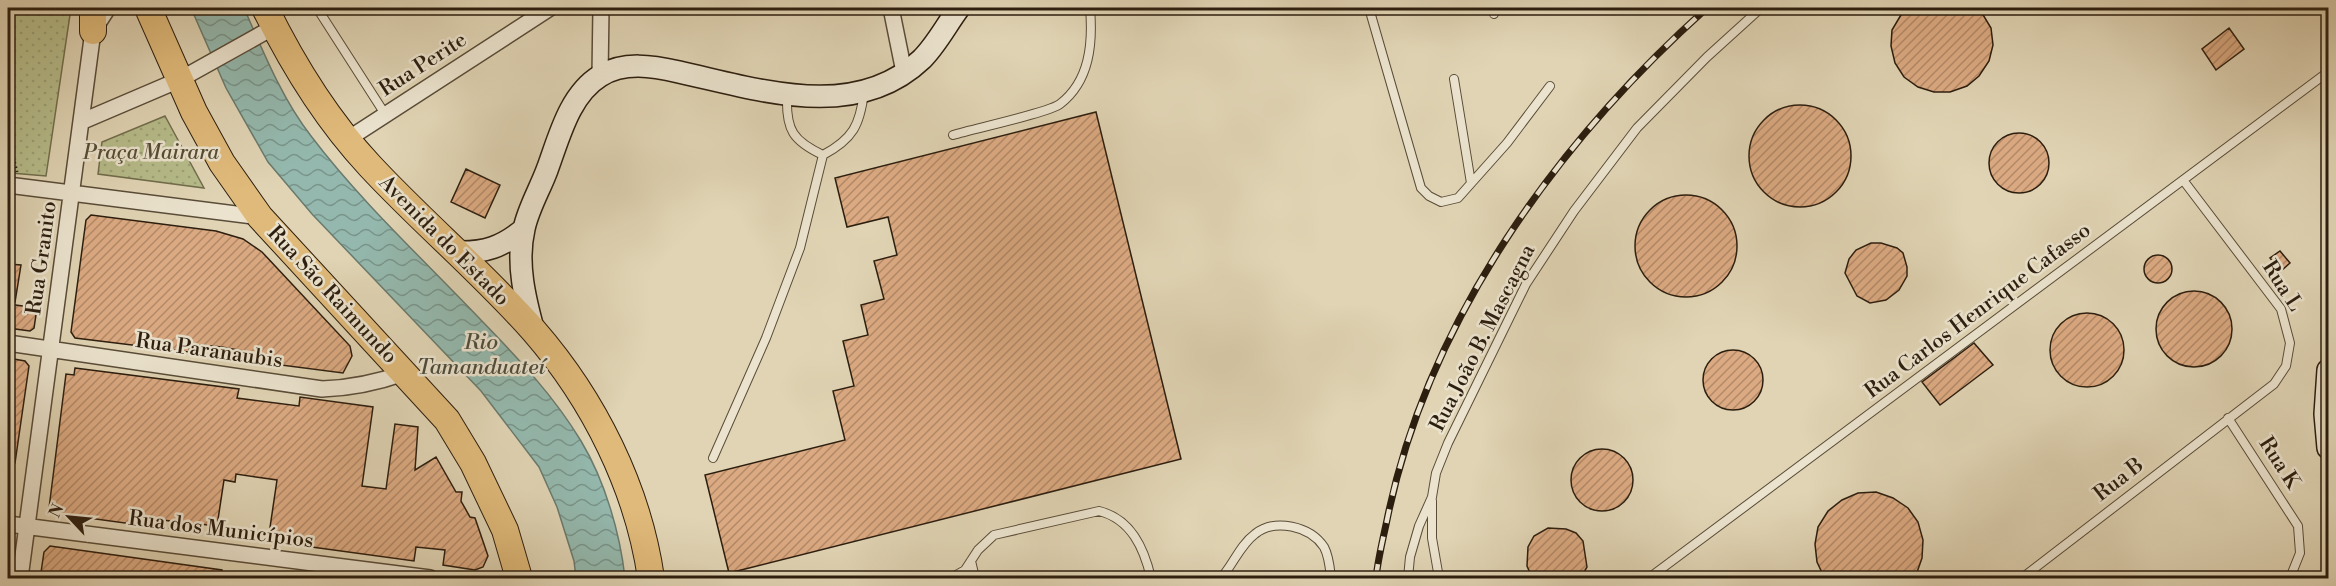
<svg xmlns="http://www.w3.org/2000/svg" width="2336" height="586" font-family="'Libre Bodoni',serif">
<style>
.park{fill:url(#park-dots);stroke:#716d4c;stroke-width:1.5}
.water{fill:url(#water-waves);stroke:#6a7a6e;stroke-width:1.5}
.building{fill:url(#building-hatch);stroke:#2c1e0f;stroke-width:1.5}
.lines{fill:none;stroke-linecap:round;stroke-linejoin:round}
.service-casing{stroke:#594c38;stroke-width:10}
.minor-casing{stroke:#594c38;stroke-width:18}
.secondary-casing{stroke:#2c1e0f;stroke-width:24}
.trunk-casing{stroke:#2c1e0f;stroke-width:28}
.path{stroke:#2c1e0f;stroke-width:3;stroke-dasharray:1.5 3;stroke-linecap:butt}
.service{stroke:#ebe3ce;stroke-width:8}
.minor{stroke:#ebe3ce;stroke-width:15}
.secondary{stroke:#ebe3ce;stroke-width:21}
.trunk{stroke:#e0ba7a;stroke-width:26}
.rail-casing{stroke:#2c1e0f;stroke-width:7}
.rail{stroke:#ebe3ce;stroke-width:4.5;stroke-dasharray:14;stroke-linecap:butt}
.labels{text-anchor:middle;dominant-baseline:central;stroke-width:5;stroke-linejoin:round;paint-order:stroke}
.street-label{font-size:21px;fill:#2c1e0f;stroke:#ebe3ce}
.park-label{font-size:21px;font-style:italic;fill:#554d34;stroke:#ebe3ce}
.water-label{font-size:22px;font-style:italic;fill:#4b4c3e;stroke:#ebe3ce}
</style>
<defs>
<pattern id="park-dots" width="8" height="8" patternUnits="userSpaceOnUse" patternTransform="scale(1.5)"><rect width="8" height="8" fill="#b6bc8a"/><path d="M2 2h.1M6 6h.1" fill="none" stroke="#9da176" stroke-width="1.8" stroke-linecap="round"/></pattern>
<pattern id="water-waves" width="16" height="10" patternUnits="userSpaceOnUse" patternTransform="scale(1.5)"><rect width="16" height="10" fill="#94b8ad"/><path d="M0 5q4-4 8 0t8 0" fill="none" stroke="#79958b"/></pattern>
<pattern id="building-hatch" width="6" height="6" patternUnits="userSpaceOnUse" patternTransform="scale(1.5)"><rect width="6" height="6" fill="#dcaa82"/><path d="M-1 1l2-2M0 6l6-6M5 7l2-2" fill="none" stroke="#b38a69"/></pattern>
</defs>
<rect width="100%" height="100%" fill="#e0d4b4"/>
<filter id="stains"><feTurbulence type="fractalNoise" baseFrequency=".00333" numOctaves="4"/><feColorMatrix values="0 0 0 0 .2 0 0 0 0 .09 0 0 0 0 .02 0 0 0 .5 -.17"/></filter>
<radialGradient id="worn" r=".72"><stop offset=".6" stop-color="#630" stop-opacity="0"/><stop offset="1" stop-color="#630" stop-opacity=".3"/></radialGradient>
<!-- park -->
<path class="park" d="M8 8H71L46 176 11 173 8 160Z
M165 116 204 188 98 174 102 142Z"/>
<!-- water -->
<path class="water" d="M191 8H244C263 51 282 99 311 136 361 202 423 259 480 319 517 357 554 396 581 441 605 481 620 533 625 578H576L574 561 557 507 539 467 481 391 312 214 268 162 226 88Z"/>
<!-- building -->
<path class="building" d="M1905 8H1979L1991 28 1993 45 1989 61 1979 76 1967 86 1950 92H1934L1918 87 1904 77 1895 63 1891 46 1892 30Z
M2229 28 2244 49 2216 70 2202 49Z
M1749 156a51 51 0 1 1 102 0a51 51 0 1 1-102 0Z
M1096 112 1181 459 729 573 705 475 845 440 833 391 854 386 843 341 868 335 861 305 884 299 874 261 897 255 888 217 847 227 835 178Z
M1989 163a30 30 0 1 1 60 0a30 30 0 1 1-60 0Z
M466 169 500 185 485 218 451 202Z
M1635 246a51 51 0 1 1 102 0a51 51 0 1 1-102 0Z
M91 215 216 231 243 239 262 252 350 346 352 356 343 373 243 360 244 351 222 347 190 344 189 352 75 338 71 332 86 220Z
M1871 243H1881L1897 248 1903 253 1907 267V276L1899 290 1886 300 1870 303 1857 296 1845 273 1849 259 1856 250Z
M2280 251 2290 263 2280 272 2270 258Z
M2144 269a14 14 0 1 1 28 0a14 14 0 1 1-28 0Z
M8 264 21 265 15 302H8Z
M2156 329a38 38 0 1 1 76 0a38 38 0 1 1-76 0Z
M8 304 37 308 34 328 30 331 8 328Z
M2050 350a37 37 0 1 1 74 0a37 37 0 1 1-74 0Z
M1974 343 1993 365 1940 405 1922 382Z
M1703 380a30 30 0 1 1 60 0a30 30 0 1 1-60 0Z
M8 358 25 361 29 366 15 463 8 462Z
M75 368 239 389 237 398 299 406 300 397 373 407 362 486 386 489 395 424 418 427 415 470 436 457 456 492H462L461 501 470 517 475 518 488 556 483 567 475 570 443 565 445 550 416 547 414 561 268 541 277 480 236 474 235 482 224 480 217 526 199 524 198 532 169 528 170 521 133 516 132 524 52 513 49 508 66 374 74 375Z
M1571 480a31 31 0 1 1 62 0a31 31 0 1 1-62 0Z
M1876 492 1893 498 1908 508 1918 522 1923 540 1922 558 1916 575 1912 579H1825L1817 562 1815 544 1818 527 1828 511 1842 500 1858 493Z
M1548 528 1566 529 1576 533 1583 541 1587 567 1580 579H1535L1531 575 1527 566 1528 547 1534 536Z
M50 546 222 570V579H40L44 552Z"/>
<g class="lines">
<defs>
<path id="service" d="M317 8 385 114
M1369 8 1421 188 1429 196 1441 202 1458 198 1507 143 1550 86
M1494 14 1496 8
M1454 79 1471 183
M787 97C786 130 793 141 823 155 853 139 860 125 864 92
M953 135C972 129 1048 113 1060 104 1090 81 1093 43 1090 8
M2228 418 2298 526 2300 553 2290 578
M713 458 766 338 800 248 823 155
M1432 501V538L1439 578
M971 561 975 578
M951 578 965 570 978 550 994 535 1099 511C1131 519 1144 548 1151 578
M1221 578C1233 565 1240 545 1255 534 1275 518 1310 526 1324 547 1329 556 1330 569 1331 578
M1408 578 1410 557 1419 526 1432 497 1436 473 1448 443 1526 284 1574 211 1637 128 1707 57 1761 8
M1649 578 2328 72
M2022 578 2274 384 2286 366 2290 343 2281 309 2183 180"/>
<path id="minor" d="M891 8 904 72
M600 76 601 8
M83 121 179 80 274 27
M348 139 550 8
M8 185 260 217
M8 343 322 389C352 388 376 383 404 373
M8 524 430 578
M20 578 93 31 108 8"/>
<path id="secondary" d="M456 252C485 253 502 247 524 229
M534 332C525 299 516 263 524 229 528 209 540 189 547 170 559 138 569 95 600 76 624 61 653 66 679 72 757 89 855 123 922 59 937 44 947 24 959 8
M2328 370 2325 414 2328 448"/>
<path id="trunk" d="M148 8 194 112 222 163 260 217 447 420 473 463 505 530 519 578
M265 8C293 65 326 119 370 166 423 223 483 273 534 331 594 400 638 488 651 578
M93 31V8"/>
</defs>
<!-- service casing -->
<use href="#service" class="service-casing"/>
<!-- minor casing -->
<use href="#minor" class="minor-casing"/>
<!-- secondary casing -->
<use href="#secondary" class="secondary-casing"/>
<!-- trunk casing -->
<use href="#trunk" class="trunk-casing"/>
<!-- path -->
<path class="path" d="M8 136 17 172"/>
<!-- service -->
<use href="#service" class="service"/>
<!-- minor -->
<use href="#minor" class="minor"/>
<!-- secondary -->
<use href="#secondary" class="secondary"/>
<!-- trunk -->
<use href="#trunk" class="trunk"/>
<defs>
<path id="rail" d="M1376 578C1378 559 1383 539 1387 520 1427 321 1558 141 1707 8"/>
</defs>
<!-- rail casing -->
<use href="#rail" class="rail-casing"/>
<!-- rail -->
<use href="#rail" class="rail"/>
</g>
<g class="labels">
<!-- street labels -->
<g class="street-label">
<text transform="translate(423 65) rotate(-33)">Rua Perite</text>
<text transform="translate(444 241) rotate(45)">Avenida do Estado</text>
<text transform="translate(42 258) rotate(-82)">Rua Granito</text>
<text transform="translate(2282 286) rotate(57)">Rua L</text>
<text transform="translate(332 295) rotate(47)">Rua São Raimundo</text>
<text transform="translate(1978 311) rotate(-37)">Rua Carlos Henrique Cafasso</text>
<text transform="translate(1483 338) rotate(-63)">Rua João B. Mascagna</text>
<text transform="translate(209 351) rotate(8)">Rua Paranaubis</text>
<text transform="translate(2279 463) rotate(57)">Rua K</text>
<text transform="translate(2119 480) rotate(-38)">Rua B</text>
<text transform="translate(221 530) rotate(7)">Rua dos Municípios</text>
</g>
<!-- park labels -->
<g class="park-label">
<text x="151" y="153">Praça Mairara</text>
</g>
<!-- water labels -->
<g class="water-label">
<text x="481" y="342">Rio<tspan x="481" dy="25">Tamanduateí</tspan></text>
</g>
</g>
<!-- margin -->
<rect width="2336" height="586" fill="none" stroke="#e0d4b4" stroke-width="30"/>
<rect x="9" y="9" width="2318" height="568" fill="none" stroke="#2c1e0f" stroke-width="3"/>
<rect x="15" y="15" width="2306" height="556" fill="none" stroke="#2c1e0f" stroke-width="1.5"/>
<!-- north arrow -->
<g transform="translate(69 517) rotate(296)" stroke="#ebe3ce" stroke-width="4.5" paint-order="stroke">
<path d="M0-4.5L10 22L0 15L-10 22Z" fill="#2c1e0f"/>
<text y="-9" font-size="16" font-weight="bold" text-anchor="middle" fill="#2c1e0f">N</text>
</g>
<rect width="100%" height="100%" filter="url(#stains)"/>
<rect width="100%" height="100%" fill="url(#worn)"/>
</svg>
